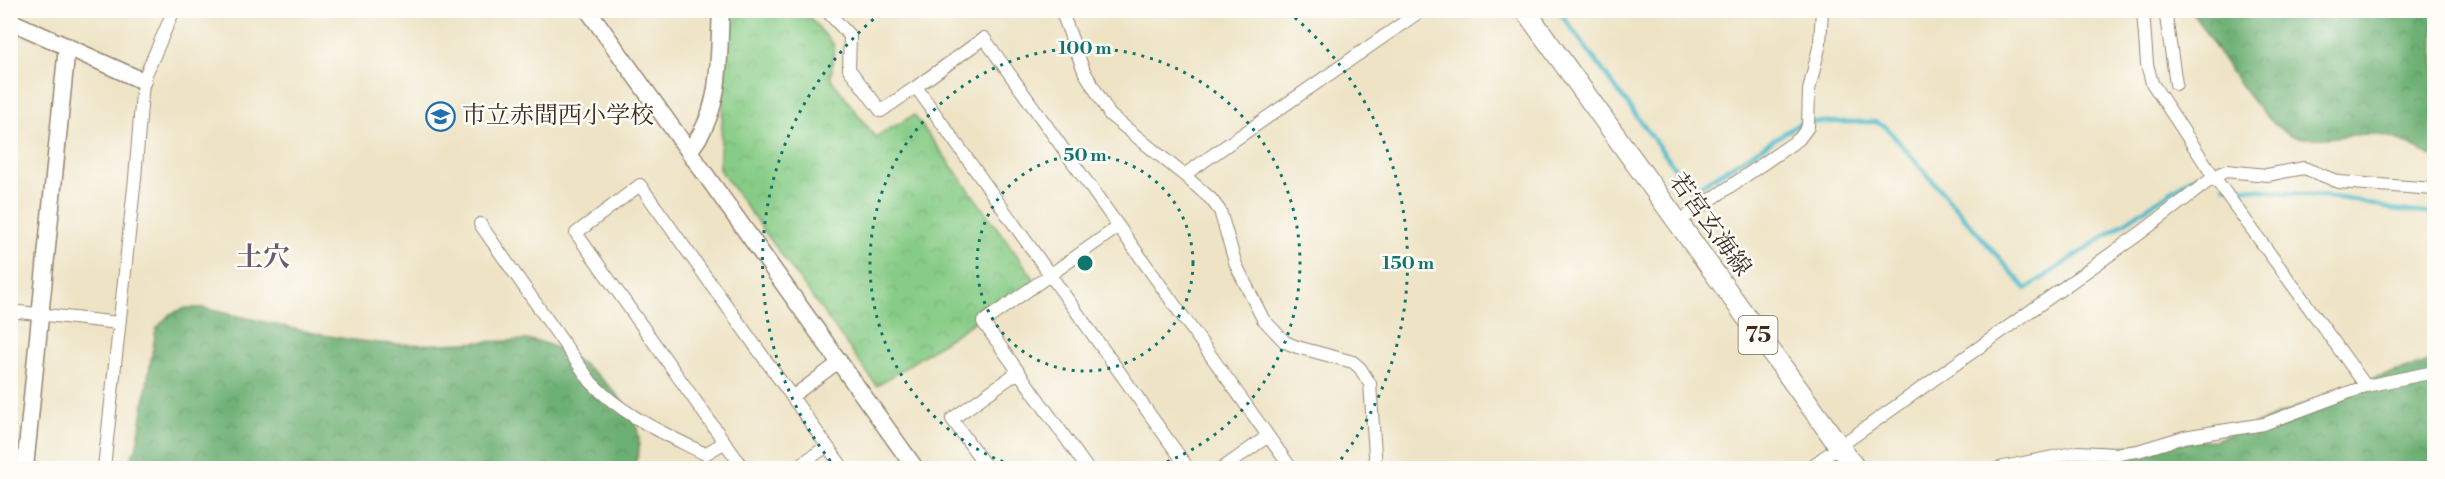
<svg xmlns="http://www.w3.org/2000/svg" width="2445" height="479" font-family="'Libre Bodoni','Noto Serif JP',serif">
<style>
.forest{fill:url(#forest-crowns);stroke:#546d48;stroke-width:1.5}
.park{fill:url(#park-crowns);stroke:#617b52;stroke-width:1.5}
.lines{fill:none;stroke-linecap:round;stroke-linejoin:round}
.stream{stroke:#4dbac8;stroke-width:4.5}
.street-casing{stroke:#948672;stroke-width:14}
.secondary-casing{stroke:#948672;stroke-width:19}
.primary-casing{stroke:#948672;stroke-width:22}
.street{stroke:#fff;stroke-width:12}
.secondary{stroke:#fff;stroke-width:16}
.primary{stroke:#fff;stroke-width:20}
.ring{fill:none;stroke:#0f766e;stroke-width:3;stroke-dasharray:3 6}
.labels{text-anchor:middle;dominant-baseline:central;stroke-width:5;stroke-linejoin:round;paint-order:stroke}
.shield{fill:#fdfcf7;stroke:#75695f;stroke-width:1.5}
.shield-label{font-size:22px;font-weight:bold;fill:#3b2a1e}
.poi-label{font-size:24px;fill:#3b2a1e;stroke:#fdfcf7;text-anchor:start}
.street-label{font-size:24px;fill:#3b2a1e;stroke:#fdfcf7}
.quarter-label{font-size:27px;font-weight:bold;fill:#6b5b69;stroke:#fdfcf7}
.centre{fill:#0f766e;stroke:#fdfcf7;stroke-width:3}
.ring-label{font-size:18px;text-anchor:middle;font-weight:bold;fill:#0f766e;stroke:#fdfcf7;stroke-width:5;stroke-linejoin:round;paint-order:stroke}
</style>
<defs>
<pattern id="forest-crowns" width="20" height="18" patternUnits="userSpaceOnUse" patternTransform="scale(1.5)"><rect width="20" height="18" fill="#6db073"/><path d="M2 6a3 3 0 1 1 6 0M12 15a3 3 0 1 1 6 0" fill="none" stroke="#5b8f5e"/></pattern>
<pattern id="park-crowns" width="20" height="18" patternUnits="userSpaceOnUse" patternTransform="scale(1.5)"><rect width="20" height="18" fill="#87cc86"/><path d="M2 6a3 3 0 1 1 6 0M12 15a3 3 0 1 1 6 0" fill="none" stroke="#75af73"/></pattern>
</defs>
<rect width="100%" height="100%" fill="#fdfcf7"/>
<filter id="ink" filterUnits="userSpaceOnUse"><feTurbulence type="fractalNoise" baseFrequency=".0167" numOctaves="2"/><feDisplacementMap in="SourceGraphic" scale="12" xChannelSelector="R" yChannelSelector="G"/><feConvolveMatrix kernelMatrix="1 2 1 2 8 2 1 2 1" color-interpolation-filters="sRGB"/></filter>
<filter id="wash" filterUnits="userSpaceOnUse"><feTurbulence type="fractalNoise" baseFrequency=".008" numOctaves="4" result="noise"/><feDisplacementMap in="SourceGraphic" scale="24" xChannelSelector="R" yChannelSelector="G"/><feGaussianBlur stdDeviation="1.35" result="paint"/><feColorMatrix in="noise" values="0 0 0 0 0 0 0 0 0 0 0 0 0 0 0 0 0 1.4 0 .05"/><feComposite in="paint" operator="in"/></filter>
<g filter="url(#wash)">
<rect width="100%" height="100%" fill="#eee3c5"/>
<!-- forest -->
<path class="forest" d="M2192 11H2434V158C2415 146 2389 133 2366 134 2342 135 2320 141 2297 137 2262 130 2211 40 2192 11Z
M186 308H202C266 321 330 341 395 344 432 346 468 342 505 341 515 341 527 339 537 341 579 351 665 419 632 468H126L137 446 156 329 170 314Z
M2434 361V468H2017L2037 460 2107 447 2215 440 2369 379Z"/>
<!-- park -->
<path class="park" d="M729 11H804L834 45 831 79 875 137 914 115 1036 281 877 386 719 169Z"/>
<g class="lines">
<!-- stream -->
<path class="stream" d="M1558 10 1692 191 1802 122H1876L1886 127 2026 289 2191 178 2204 181
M2224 186 2348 199 2391 209 2434 214"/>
</g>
</g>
<g filter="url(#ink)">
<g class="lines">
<defs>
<path id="street" d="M826 10 850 36 849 69 881 111 916 87
M1061 10 1084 71 1110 115 1184 175 1211 199 1220 211 1236 265 1263 319 1285 342 1297 347 1353 362 1360 368 1370 384 1376 468
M2143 10 2147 64 2152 83 2214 177 2366 386
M2165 10 2176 84
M1184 175 1422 10
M1677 223 1799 139 1808 127 1809 90 1820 43 1822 10
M480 224 591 382C623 416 664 433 705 454L725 442
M10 311 119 323
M793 396 839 362
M104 468 135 178 143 81 174 10
M743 468 576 233 640 185 843 468
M796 468 827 446
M987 468 952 419 1018 372
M1087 468 983 322 1118 227
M1188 468 916 87 984 38 1291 468
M1223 468 1268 436
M1809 468 2139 234 2214 177 2226 171 2267 175 2304 168 2339 182 2434 189
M1999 468 2078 452 2115 454 2138 451 2184 437 2264 424 2366 386 2434 372"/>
<path id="secondary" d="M588 10 915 468
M10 21 143 81
M689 151C723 110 718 61 721 10
M25 468 67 46"/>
<path id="primary" d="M1525 10 1855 468"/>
</defs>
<!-- street casing -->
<use href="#street" class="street-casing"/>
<!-- secondary casing -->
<use href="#secondary" class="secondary-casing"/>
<!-- primary casing -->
<use href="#primary" class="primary-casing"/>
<!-- street -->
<use href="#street" class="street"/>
<!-- secondary -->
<use href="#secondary" class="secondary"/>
<!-- primary -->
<use href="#primary" class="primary"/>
</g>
</g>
<!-- distance rings -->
<g class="ring">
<circle cx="1085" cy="263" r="108"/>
<path d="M1020 468A215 215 0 1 1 1150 468"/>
<path d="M836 468A323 323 0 0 1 882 12M1288 12A323 323 0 0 1 1334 468"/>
</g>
<!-- icons -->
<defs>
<symbol id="school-ring" viewBox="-11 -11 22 22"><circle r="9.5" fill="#fdfcf7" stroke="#1f6fb2" stroke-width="1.5"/><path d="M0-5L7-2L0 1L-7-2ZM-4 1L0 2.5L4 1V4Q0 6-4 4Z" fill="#1f6fb2"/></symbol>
</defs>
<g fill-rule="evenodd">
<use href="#school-ring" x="424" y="100" width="33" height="33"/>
</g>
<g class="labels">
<!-- shield labels -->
<rect class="shield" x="1738.5" y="316" width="39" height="38" rx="4.5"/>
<g class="shield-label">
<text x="1758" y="335">75</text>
</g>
<!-- poi labels -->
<g class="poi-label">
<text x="462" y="116">市立赤間西小学校</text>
</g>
<!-- street labels -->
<g class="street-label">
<text transform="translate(1710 225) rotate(54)">若宮玄海線</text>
</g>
<!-- quarter labels -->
<g class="quarter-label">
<text x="263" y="258">土穴</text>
</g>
</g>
<circle cx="1085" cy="263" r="9" class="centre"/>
<g class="ring-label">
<text x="1085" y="54">100 m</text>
<text x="1085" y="161">50 m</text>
<text x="1408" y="269">150 m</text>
</g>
<!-- margin -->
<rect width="2445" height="479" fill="none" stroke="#fdfcf7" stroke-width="36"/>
</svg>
